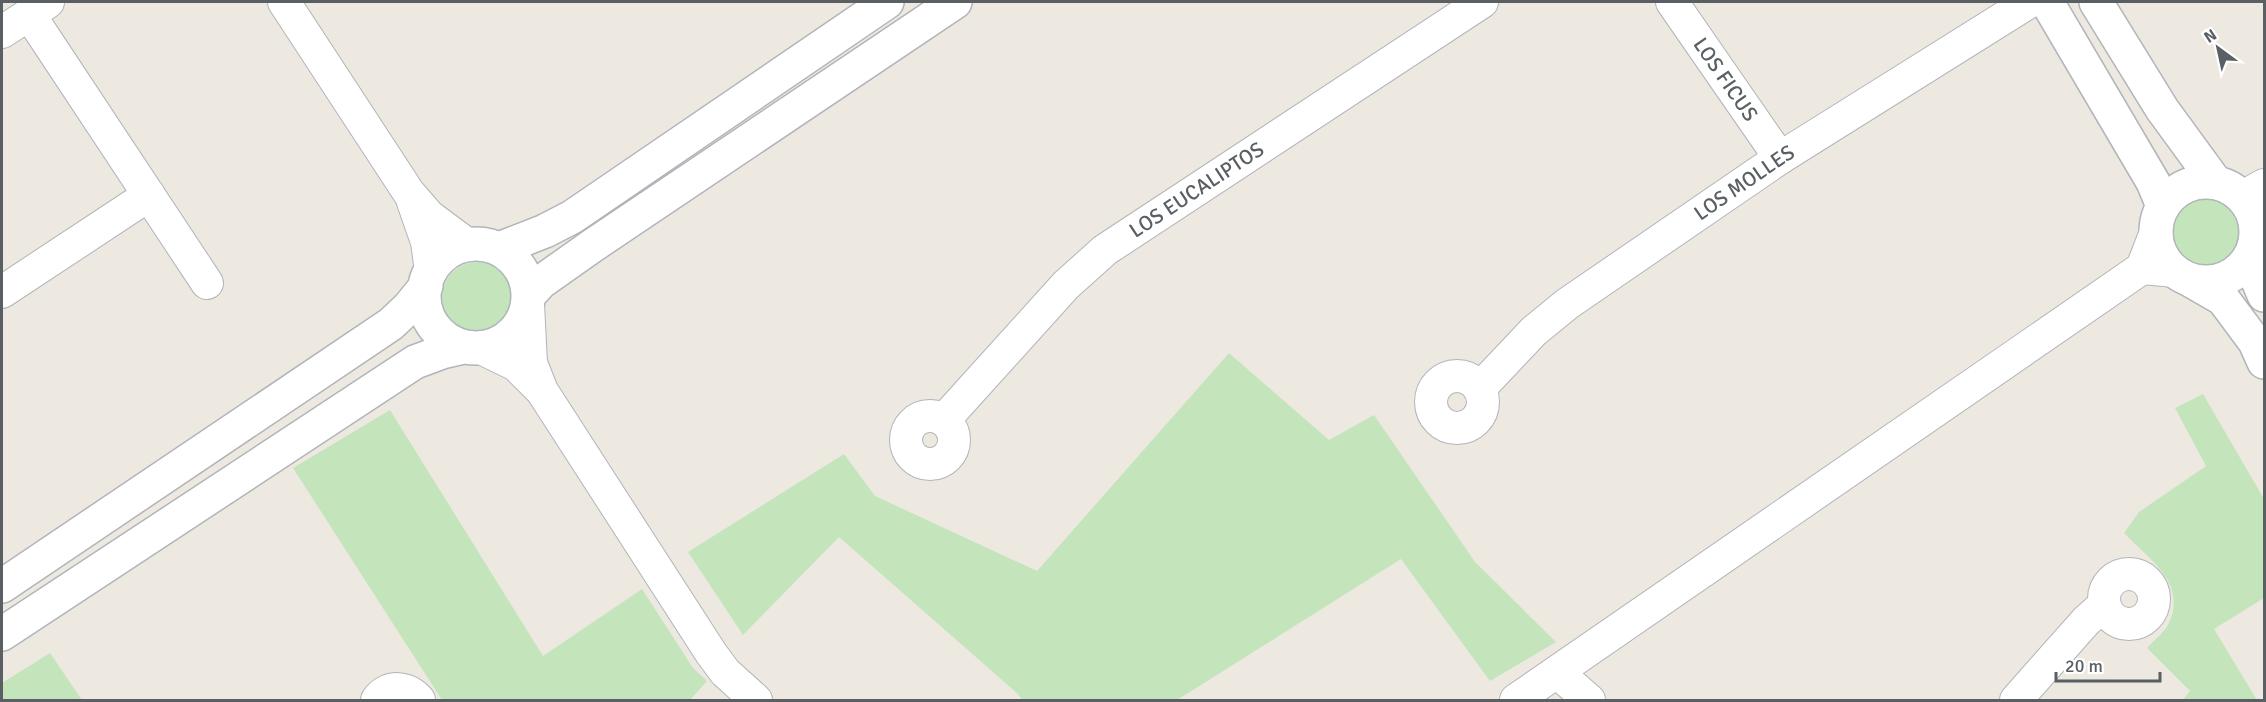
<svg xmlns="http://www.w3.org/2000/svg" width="2266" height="702" font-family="Signika,sans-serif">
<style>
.green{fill:#c4e5bc}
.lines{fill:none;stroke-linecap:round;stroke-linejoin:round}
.minor-casing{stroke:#b1b5b9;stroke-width:34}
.tertiary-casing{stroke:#b1b5b9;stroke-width:36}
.minor{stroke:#fff;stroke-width:32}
.tertiary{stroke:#fff;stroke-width:33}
.labels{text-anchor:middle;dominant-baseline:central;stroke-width:4.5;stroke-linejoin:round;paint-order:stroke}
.street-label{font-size:21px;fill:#595f62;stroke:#fff}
</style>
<rect width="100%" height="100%" fill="#ede8e0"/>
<!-- green -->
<path class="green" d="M2172 232a35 35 0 1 1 70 0a35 35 0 1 1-70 0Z
M441 299a37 37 0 1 1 74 0a37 37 0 1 1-74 0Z
M1229 353 1329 440 1374 415 1475 562 1556 642 1490 681 1401 559 1177 700H1022L1018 694 839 537 743 635 688 552 844 454 875 496 1037 571Z
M2203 394 2264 499V598L2214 629 2257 700H2183L2190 691 2147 648C2154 640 2165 632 2169 623 2187 583 2150 560 2124 533L2139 512 2206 466 2175 408Z
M390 410 543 656 642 589 693 668 707 681 690 700H442L293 468Z
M50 653 82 700H2V683Z"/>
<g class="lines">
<defs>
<g id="minor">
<path d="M284 2 409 193 429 216 468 245"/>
<path id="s1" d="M1672 2 1780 158"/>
<path d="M29 14 207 283"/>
<path d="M2 32 48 2"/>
<path d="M2243 197 2264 185"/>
<path d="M413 202 427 242 431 271"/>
<path d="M2142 268 2175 271"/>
<path d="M2 292 149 195"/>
<path d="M528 304 531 363 542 391 711 653 725 672 756 700"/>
<path d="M481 348 516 365 541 390"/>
<circle cx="1457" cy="402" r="26"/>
<path id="s2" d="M1480 388 1534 331 1567 304 1780 158 2029 2"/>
<circle cx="930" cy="440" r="24"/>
<path id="s3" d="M944 420 1066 285 1105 250 1482 2"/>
<circle cx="2129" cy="599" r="25"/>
<path d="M1558 673 1589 700"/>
<path d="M377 700C388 684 408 687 419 700"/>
<path d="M1516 700 2142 268 2156 232"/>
<path d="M2016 700 2086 621 2104 605"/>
</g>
<path id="tertiary" d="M2047 2 2153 182 2163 206
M2096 2 2162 109 2216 183
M2156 232a50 50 0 1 1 100 0a50 50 0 1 1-100 0Z
M424 296a52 52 0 1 1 104 0a52 52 0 1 1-104 0Z
M499 249 545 231 572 217 887 2
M2249 259 2264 295
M2190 280 2223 299 2255 342 2264 362
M528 296 541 282 592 246 955 2
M2 586 391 324 409 307 426 286
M2 634 415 362 442 352 464 347"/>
</defs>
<!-- minor casing -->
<use href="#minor" class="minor-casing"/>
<!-- tertiary casing -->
<use href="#tertiary" class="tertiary-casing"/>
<!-- minor -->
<use href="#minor" class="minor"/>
<!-- tertiary -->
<use href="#tertiary" class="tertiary"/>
</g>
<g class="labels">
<!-- street labels -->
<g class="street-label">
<text stroke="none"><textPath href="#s1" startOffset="94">LOS FICUS</textPath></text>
<text stroke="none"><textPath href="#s2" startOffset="336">LOS MOLLES</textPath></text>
<text stroke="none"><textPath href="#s3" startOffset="344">LOS EUCALIPTOS</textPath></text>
</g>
</g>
<!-- border -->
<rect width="2266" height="702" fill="none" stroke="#595f62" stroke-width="6"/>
<!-- north arrow -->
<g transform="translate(2218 48) rotate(327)" stroke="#ffffff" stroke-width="4.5" paint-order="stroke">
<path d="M0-4.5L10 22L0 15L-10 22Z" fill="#595f62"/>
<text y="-9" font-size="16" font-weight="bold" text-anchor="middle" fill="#595f62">N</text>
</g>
<!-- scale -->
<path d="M2056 672v9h104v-9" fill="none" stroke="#595f62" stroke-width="3"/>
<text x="2065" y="672" font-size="18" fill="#595f62" stroke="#ffffff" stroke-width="4.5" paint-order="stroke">20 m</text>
</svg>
